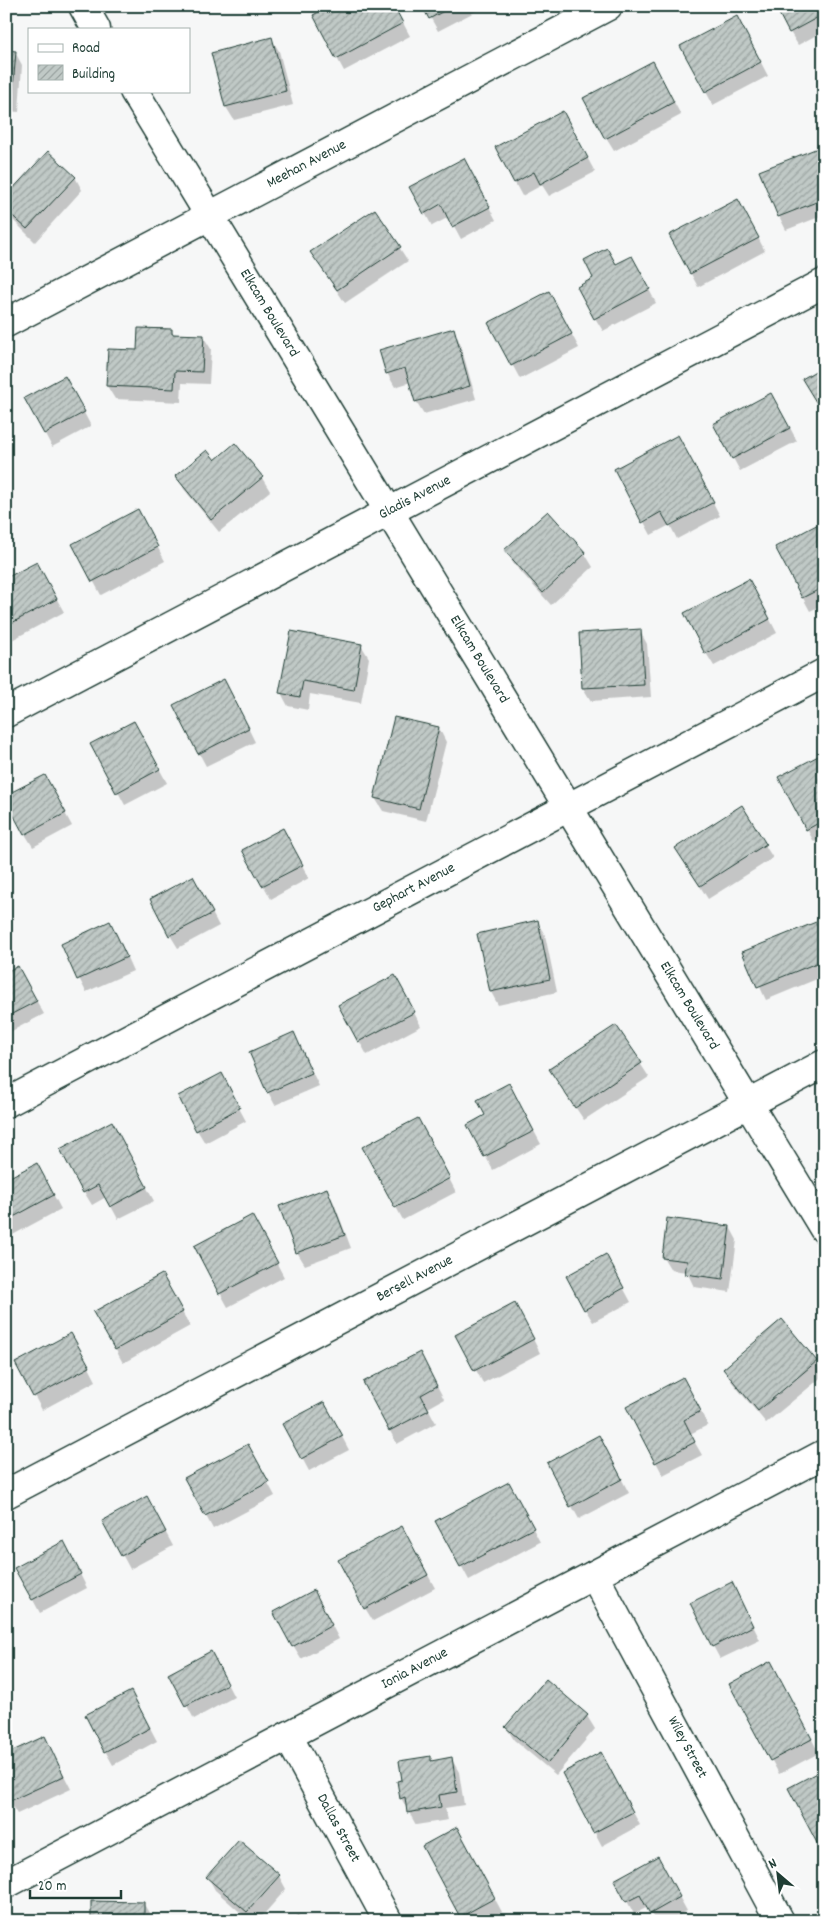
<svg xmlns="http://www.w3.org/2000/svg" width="830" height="1927" font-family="Dekko,sans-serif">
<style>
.shadow{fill:#0003}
.building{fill:url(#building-hatch);stroke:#1f3d34}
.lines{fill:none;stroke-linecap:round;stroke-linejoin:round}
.minor-casing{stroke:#1f3d34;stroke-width:31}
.minor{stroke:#fff;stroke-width:28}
.labels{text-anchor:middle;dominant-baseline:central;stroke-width:4.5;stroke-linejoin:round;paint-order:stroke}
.street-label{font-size:15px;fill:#1f3d34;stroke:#fff}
</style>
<defs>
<pattern id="building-hatch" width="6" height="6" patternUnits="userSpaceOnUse" patternTransform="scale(1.25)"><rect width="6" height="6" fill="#c0c9c6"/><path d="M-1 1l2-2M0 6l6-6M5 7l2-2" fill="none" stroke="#9ba4a2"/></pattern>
</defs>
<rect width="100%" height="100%" fill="#f6f7f7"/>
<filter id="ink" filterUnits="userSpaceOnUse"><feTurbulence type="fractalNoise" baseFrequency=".02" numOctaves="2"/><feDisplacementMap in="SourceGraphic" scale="10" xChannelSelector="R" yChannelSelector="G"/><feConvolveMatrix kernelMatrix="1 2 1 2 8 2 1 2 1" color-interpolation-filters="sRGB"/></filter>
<g filter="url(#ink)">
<!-- shadow -->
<path class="shadow" d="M191 6H206L204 12Z
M394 6 410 36 344 71 337 58Z
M424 6H483L484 7 438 31Z
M824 6V31L798 45 790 32Z
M744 30 768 76 713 105 682 46Z
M271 38 279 51 293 105 234 120 226 107 212 54Z
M6 52H15L22 65 19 112 6 111Z
M660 76 681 115 614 151 606 138Z
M570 126 595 172 549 196 542 185 522 196 496 148Z
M822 148 824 215 786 230 779 216Z
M471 173 496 220 461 239 449 217 432 226 425 213Z
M75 177 82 190 35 242 6 213V198Z
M375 210 408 261 345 303 312 253Z
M745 213 765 251 698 287 671 236Z
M616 266 639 270 656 303 603 331 595 318Z
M556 305 579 348 520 379 490 323Z
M171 330 174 335 203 336 211 349 209 384 182 383 181 402 115 399 107 386 109 350 138 351Z
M453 330 460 343 476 399 424 414 416 401 411 382 395 387 387 373Z
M72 390 91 426 52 447 26 398Z
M779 407 797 441 740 471 733 458Z
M235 445 262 478 270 491 219 532 184 489 177 476 215 461Z
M685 449 720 516 677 539 670 525 651 535 644 522Z
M548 513 585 554 593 567 551 605 513 563 506 550Z
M824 523V604L810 611 776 548Z
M145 524 165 561 101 595 74 545Z
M44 576 64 612 10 641 6 634V580Z
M756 593 777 633 714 666 706 653Z
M640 631 647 644 651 697 591 701 583 688 580 635Z
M361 645 369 658 361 703 310 694 308 710 288 706 281 693Z
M231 693 255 742 206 766 199 753Z
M439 728 446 742 426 821 383 811 375 798Z
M141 735 167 783 125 805 118 792Z
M824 754V837L814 842 807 829Z
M52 789 72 826 33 847 25 834Z
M741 807 773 858 708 899 684 861Z
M290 843 309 878 271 899 244 850Z
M200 890 219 926 178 948 170 935Z
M537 922 545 935 557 992 498 1005 491 992 479 935Z
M815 924 824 940V976L766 1000 744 953Z
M117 935 133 971 86 992 62 944Z
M6 974 25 981 44 1014 6 1034Z
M402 990 421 1026 367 1055 340 1006Z
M616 1026 649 1077 584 1120 559 1083Z
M293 1033 319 1086 275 1105 268 1092Z
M227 1086 246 1121 205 1143 197 1130Z
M516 1098 541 1144 493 1170 468 1125Z
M425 1132 456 1192 403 1220 396 1207Z
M119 1136 154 1201 118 1219 106 1197 92 1205 84 1192Z
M44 1177 61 1209 7 1238 6 1180Z
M327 1190 334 1203 351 1248 305 1265 297 1252Z
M730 1227 737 1240 730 1292 694 1287 687 1272 671 1270 663 1257Z
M259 1230 284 1277 228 1307 195 1247Z
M613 1269 631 1302 593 1322 585 1309Z
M161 1275 190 1326 123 1363 95 1312Z
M522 1317 540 1353 483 1383 457 1335Z
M782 1321 816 1362 824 1375 766 1423 732 1382 724 1369Z
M79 1348 96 1381 42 1410 17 1364Z
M427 1367 444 1399 428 1408 436 1423 397 1444 390 1431Z
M690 1392 708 1425 690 1434 702 1455 663 1475 656 1462Z
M331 1416 349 1450 309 1471 302 1458Z
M606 1450 629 1493 579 1519 548 1463Z
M255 1459 275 1496 213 1529 186 1479Z
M516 1496 540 1542 469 1580 437 1521Z
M154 1511 173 1546 130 1569 104 1521Z
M409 1540 435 1588 373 1621 365 1608Z
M71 1556 87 1588 40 1613 16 1568Z
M739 1597 760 1640 720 1659 713 1646Z
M321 1605 339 1639 301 1659 293 1646Z
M218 1666 234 1697 194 1719 170 1674Z
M778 1676 819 1753 779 1774 731 1684Z
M138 1705 157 1741 113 1765 86 1716Z
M587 1716 595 1729 556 1775 514 1740 506 1727Z
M45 1738 71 1789 17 1814 9 1801Z
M430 1757 433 1762 451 1758 459 1772 464 1805 445 1808 448 1820 416 1825 401 1798 403 1781Z
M608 1766 640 1825 602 1846 563 1773Z
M824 1771V1852L819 1844Z
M464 1842 502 1912 485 1921H464L424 1846Z
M665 1871 687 1911 668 1921H655L648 1907 634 1914 627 1901Z
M279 1876 286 1889 258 1921H250L215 1890 208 1877Z
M143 1903 151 1916V1921H92Z"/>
<!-- building -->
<path class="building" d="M330 6H394L403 23 336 59 313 15Z
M422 6H453L429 19Z
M775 6H824V14L789 33Z
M737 16 761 62 705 92 680 46Z
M272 37 286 91 225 107 211 53Z
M6 50 16 51 12 100 6 99Z
M653 61 674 102 605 139 583 98Z
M563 111 588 158 540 184 534 172 514 183 495 147Z
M823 146 824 199 778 217 759 171Z
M48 151 76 177 27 229 6 210V196Z
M464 158 490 207 452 227 441 204 424 214 409 187Z
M738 199 759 238 690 274 669 235Z
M375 209 401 247 337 290 310 252Z
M607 248 616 264 632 256 650 289 594 319 577 287 593 278 584 260Z
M549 291 572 334 511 366 488 323Z
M138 328 172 329V334L204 335 202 372 175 371 174 389 106 386 108 349 137 350Z
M454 328 470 386 415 402 405 368 386 374 379 350Z
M824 366V415L802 379Z
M65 376 85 412 44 434 24 398Z
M771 393 790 428 732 459 713 424Z
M678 435 714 502 669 526 661 512 642 523 614 469Z
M235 443 263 477 211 520 175 476 207 450 215 460Z
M138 509 158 547 92 582 72 544Z
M548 511 586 553 543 593 504 550Z
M824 521V587L802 598 775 547Z
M37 562 57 599 6 626V578Z
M749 579 770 619 705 654 684 613Z
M641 629 644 685 582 688 579 633Z
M291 631 362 644 354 690 303 681 300 697 279 693Z
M224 679 249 728 198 754 173 705Z
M394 717 439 727 419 809 374 798Z
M134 721 160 769 116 793 90 744Z
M824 753V820L806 830 778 777Z
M45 775 66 813 24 835 6 801V795Z
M742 805 766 844 700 886 675 848Z
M283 828 303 865 262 886 242 850Z
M193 876 213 913 169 936 150 899Z
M538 920 550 979 490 992 477 934Z
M110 921 127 957 77 980 61 944Z
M816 922 824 942V960L757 987 742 952Z
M18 966 37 1001 6 1017V972Z
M395 975 415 1012 358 1042 338 1005Z
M616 1025 642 1063 575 1108 549 1069Z
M294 1032 312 1073 267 1093 249 1052Z
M222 1073 240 1108 196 1131 178 1096Z
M509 1083 534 1131 484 1157 467 1125 485 1115 477 1100Z
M418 1118 450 1178 395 1208 362 1147Z
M112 1121 147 1187 110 1207 98 1185 83 1193 60 1149Z
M37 1163 54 1195 6 1221V1179Z
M327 1188 345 1235 296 1253 279 1206Z
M252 1215 278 1263 219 1294 194 1246Z
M667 1218 730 1226 723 1279 685 1274 687 1261 662 1258Z
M606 1254 624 1288 584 1310 566 1276Z
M162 1274 183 1312 115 1350 93 1312Z
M515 1303 534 1339 474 1371 455 1335Z
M782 1319 817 1361 758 1411 723 1369Z
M71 1333 90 1367 33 1397 15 1363Z
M420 1352 437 1386 421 1395 429 1410 389 1431 363 1382Z
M683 1377 701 1411 684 1420 695 1442 655 1463 626 1407Z
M324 1402 343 1436 301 1459 282 1424Z
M599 1435 622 1479 570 1507 547 1463Z
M248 1444 269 1482 205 1516 184 1478Z
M509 1482 534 1528 460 1567 435 1521Z
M147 1496 166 1532 121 1556 102 1521Z
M402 1526 428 1575 364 1609 338 1560Z
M64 1541 81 1574 32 1600 14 1568Z
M732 1582 753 1626 712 1647 690 1603Z
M314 1590 332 1625 292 1647 273 1612Z
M211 1651 228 1684 185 1706 168 1674Z
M771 1661 812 1739 770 1761 729 1684Z
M546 1679 588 1715 548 1763 505 1727Z
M131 1691 150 1728 104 1752 85 1715Z
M45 1736 64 1776 8 1802 6 1797V1754Z
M601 1752 633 1812 593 1833 562 1773Z
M431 1756V1761L452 1757 457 1792 439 1795 441 1807 407 1813 405 1797 400 1799 397 1781 402 1780 399 1761Z
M824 1769V1842L818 1845 788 1788Z
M457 1827 495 1898 460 1917 422 1846Z
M239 1840 280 1875 247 1912 206 1877Z
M658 1856 680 1897 650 1914 640 1895 626 1902 614 1880Z
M91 1901 144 1902V1921H91Z
M298 1916 301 1921H289Z"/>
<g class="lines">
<defs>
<g id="minor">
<path d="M83 6 96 29"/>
<path id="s1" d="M134 91 824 1229"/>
<path id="s2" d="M6 323 608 6"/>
<path id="s3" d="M6 713 824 283"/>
<path id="s4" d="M6 1103 824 673"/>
<path id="s5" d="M6 1494 824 1064"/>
<path id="s6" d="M594 1575 780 1921"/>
<path id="s7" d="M288 1736 388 1921"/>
<path id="s8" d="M6 1884 824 1454"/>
</g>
</defs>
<!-- minor casing -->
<use href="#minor" class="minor-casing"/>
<!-- minor -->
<use href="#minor" class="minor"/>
</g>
</g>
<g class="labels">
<!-- street labels -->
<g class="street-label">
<text stroke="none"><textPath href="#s2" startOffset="340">Meehan Avenue</textPath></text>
<text stroke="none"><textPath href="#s1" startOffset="260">Elkcam Boulevard</textPath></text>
<text stroke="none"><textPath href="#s3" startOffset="462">Gladis Avenue</textPath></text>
<text stroke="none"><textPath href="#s1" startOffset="665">Elkcam Boulevard</textPath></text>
<text stroke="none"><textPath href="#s4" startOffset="461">Gephart Avenue</textPath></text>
<text stroke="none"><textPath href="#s1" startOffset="1070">Elkcam Boulevard</textPath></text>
<text stroke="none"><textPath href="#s5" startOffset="462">Bersell Avenue</textPath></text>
<text stroke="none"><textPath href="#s8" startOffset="462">Ionia Avenue</textPath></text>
<text stroke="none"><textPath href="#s6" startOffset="196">Wiley Street</textPath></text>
<text stroke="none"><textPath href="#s7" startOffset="105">Dallas Street</textPath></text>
</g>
</g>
<!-- margin -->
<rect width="830" height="1927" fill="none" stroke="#fff" stroke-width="25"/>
<rect x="12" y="12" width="805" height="1902" fill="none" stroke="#1f3d34" stroke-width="2" filter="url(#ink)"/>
<!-- legend -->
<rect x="28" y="28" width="162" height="65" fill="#ffffff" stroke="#a5b1ae"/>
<rect x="38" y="44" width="25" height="8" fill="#ffffff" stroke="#a5b1ae"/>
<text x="72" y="52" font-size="15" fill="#1f3d34">Road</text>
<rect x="38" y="65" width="25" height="15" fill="url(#building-hatch)" stroke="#a5b1ae"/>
<text x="72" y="78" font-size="15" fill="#1f3d34">Building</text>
<!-- north arrow -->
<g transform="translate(778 1874) rotate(332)" stroke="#ffffff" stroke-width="4" paint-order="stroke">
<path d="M0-4L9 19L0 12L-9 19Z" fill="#1f3d34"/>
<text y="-8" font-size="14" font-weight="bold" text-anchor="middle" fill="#1f3d34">N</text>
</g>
<!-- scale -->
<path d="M30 1890v8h91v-8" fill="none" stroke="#1f3d34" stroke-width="2.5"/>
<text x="38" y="1890" font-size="15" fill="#1f3d34" stroke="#ffffff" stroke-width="4" paint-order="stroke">20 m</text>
</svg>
